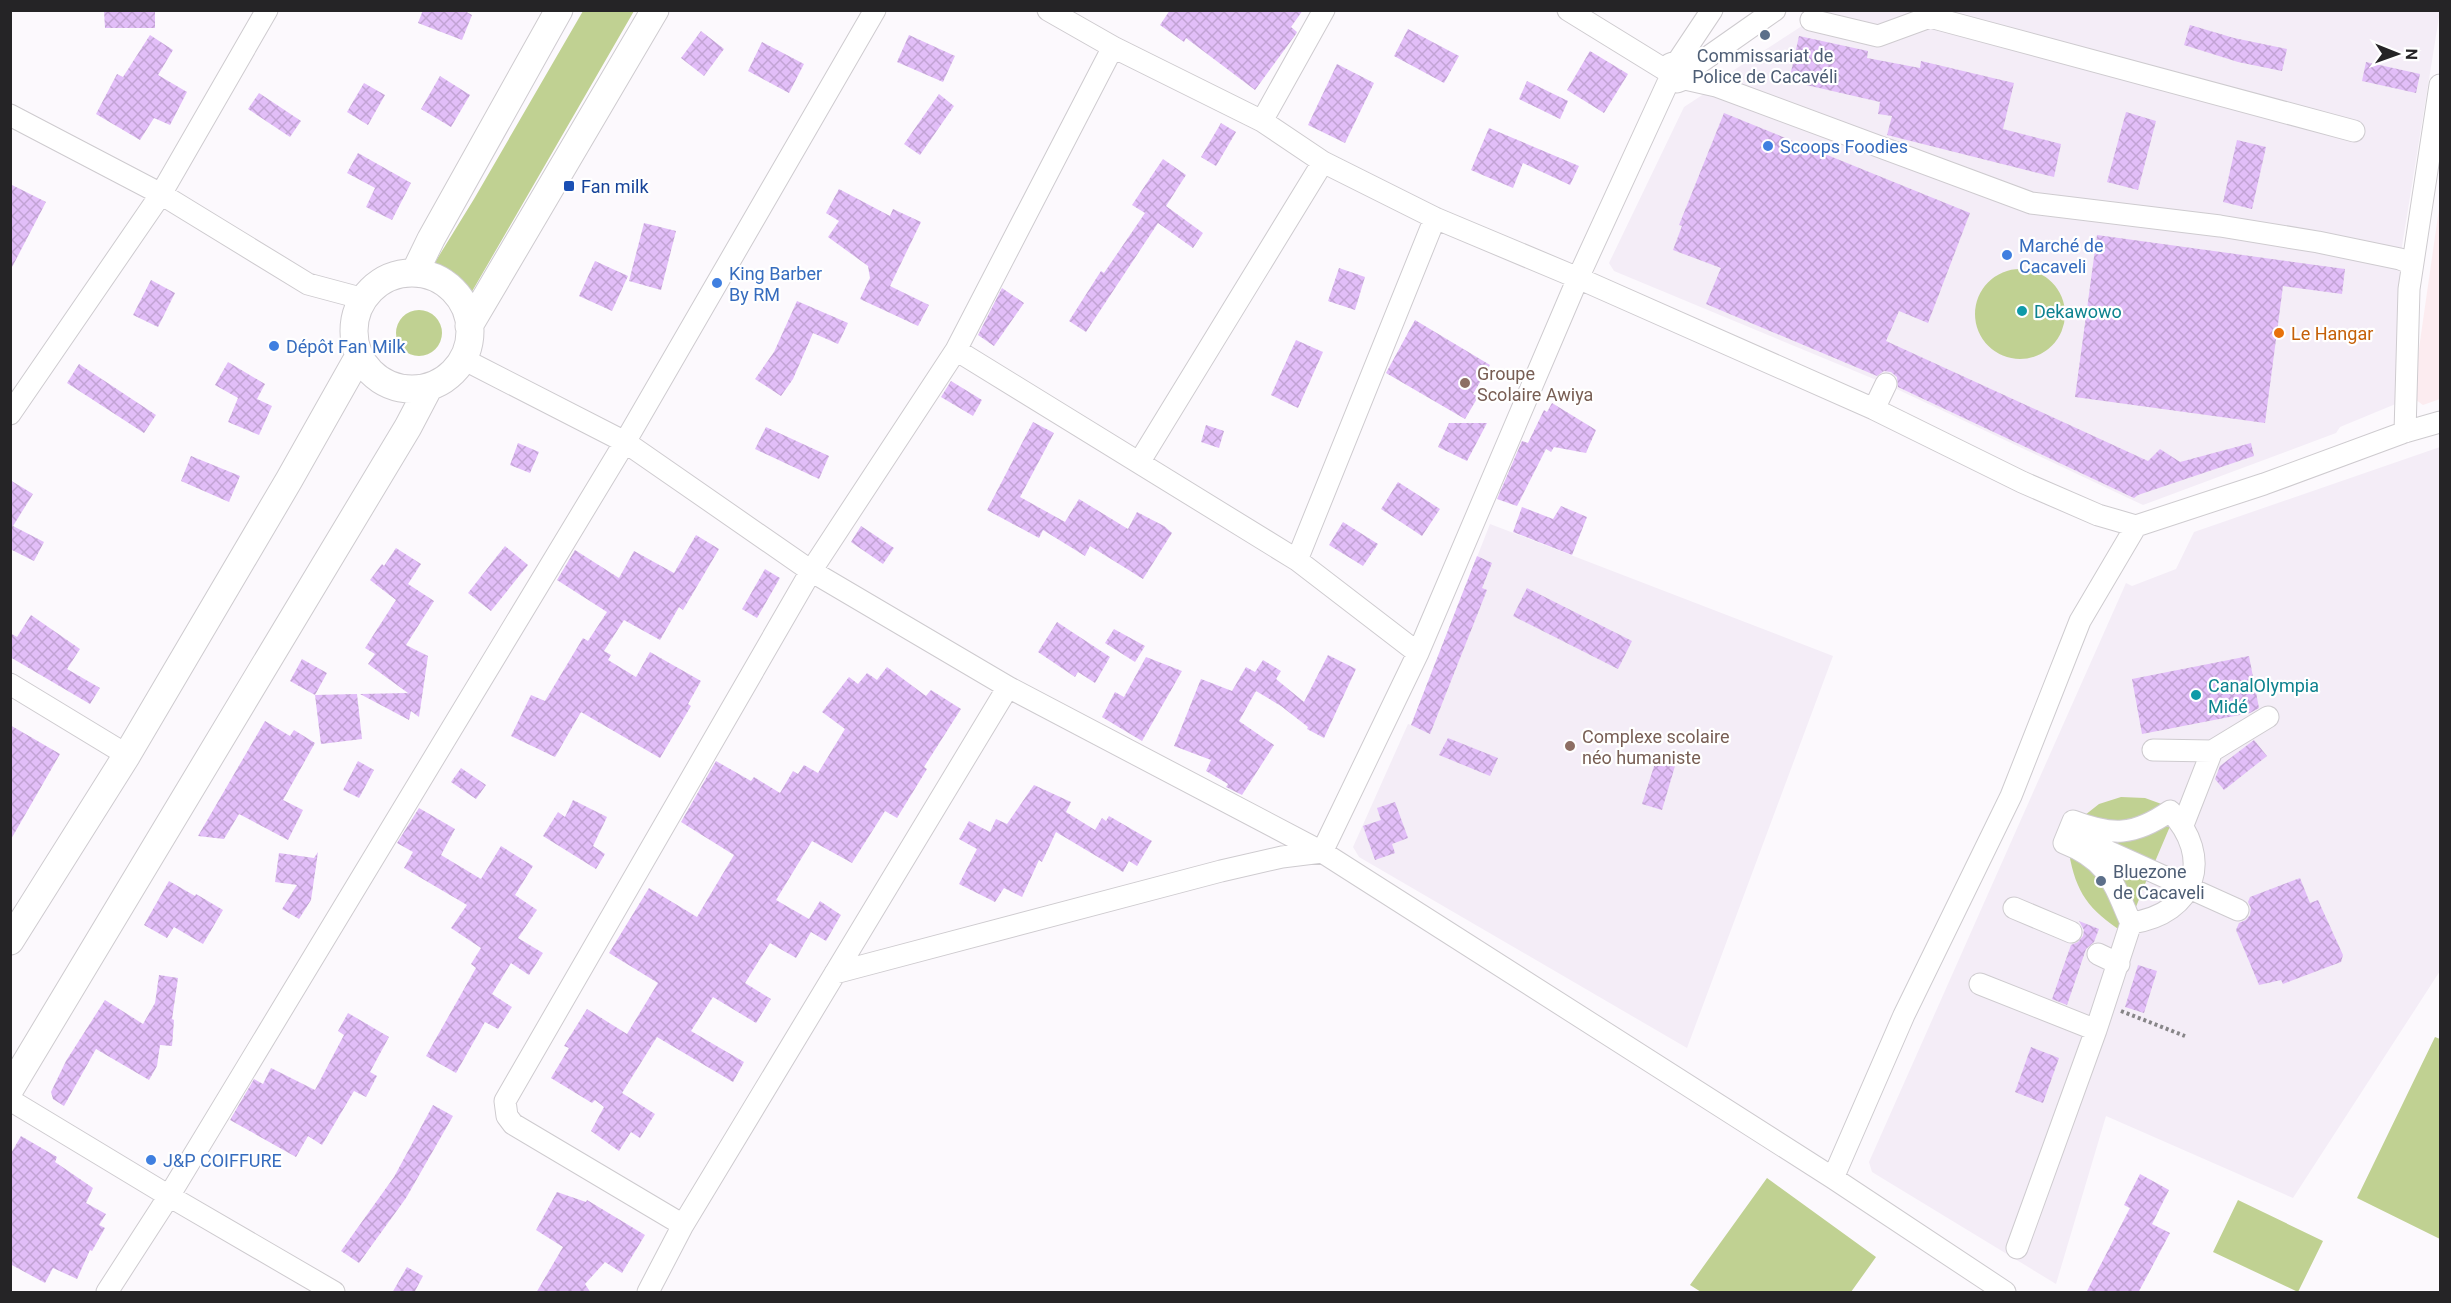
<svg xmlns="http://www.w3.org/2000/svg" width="2451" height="1303" font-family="Roboto,sans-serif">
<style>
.built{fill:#f4edf7}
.medical{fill:#fcecf0}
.green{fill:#c0d192}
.building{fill:url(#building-cross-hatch)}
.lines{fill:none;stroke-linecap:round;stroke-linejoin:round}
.minor-casing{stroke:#cecbcf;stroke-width:23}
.major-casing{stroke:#cecbcf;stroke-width:29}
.path{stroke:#878588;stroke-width:4;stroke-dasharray:3 3;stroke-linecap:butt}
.minor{stroke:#fff;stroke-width:21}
.major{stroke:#fff;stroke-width:27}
.service-dot{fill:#5c6f8a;stroke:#fff;stroke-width:2}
.shop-dot{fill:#3f7fe0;stroke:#fff;stroke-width:2}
.transit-dot{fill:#1a4fb4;stroke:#fff;stroke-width:2}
.culture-dot{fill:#0f9aa8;stroke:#fff;stroke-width:2}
.food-dot{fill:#e8710a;stroke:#fff;stroke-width:2}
.education-dot{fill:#8d6e63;stroke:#fff;stroke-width:2}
.labels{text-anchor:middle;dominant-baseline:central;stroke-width:4.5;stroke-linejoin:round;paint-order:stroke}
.service-label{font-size:18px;fill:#4e5e75;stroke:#fff}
.shop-label{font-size:18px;fill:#366cbe;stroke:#fff;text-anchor:start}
.transit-label{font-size:18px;fill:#164399;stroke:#fff;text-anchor:start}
.culture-label{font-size:18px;fill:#0d838f;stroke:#fff;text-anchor:start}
.food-label{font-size:18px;fill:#c56008;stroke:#fff;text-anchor:start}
.education-label{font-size:18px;fill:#785e54;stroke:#fff;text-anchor:start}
</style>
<defs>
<pattern id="building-cross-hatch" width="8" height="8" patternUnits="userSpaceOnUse" patternTransform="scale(1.5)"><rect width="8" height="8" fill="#e2bef8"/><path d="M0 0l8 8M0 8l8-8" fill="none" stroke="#c2a3d4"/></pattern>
</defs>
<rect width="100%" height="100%" fill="#fcf9fd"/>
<!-- built -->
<path class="built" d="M1825 11H2440L2400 259 2398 403 2340 427 2336 433 2143 505 1886 384 1614 271 1609 263 1684 107 1716 86 1734 70Z
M2440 447V971L2293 1198 2106 1116 2056 1284 1872 1172 1869 1162 2126 583 2132 586 2176 569 2194 532Z
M1490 524 1833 656 1687 1048 1359 857 1353 847 1408 724 1411 725Z"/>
<!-- medical -->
<path class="medical" d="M2440 202V399L2423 405 2412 397Z"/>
<!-- green -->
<path class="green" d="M583 11H634L470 295C462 277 449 268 429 272L474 199Z
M1975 314a45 45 0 1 1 90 0a45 45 0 1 1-90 0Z
M396 333a23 23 0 1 1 46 0a23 23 0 1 1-46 0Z
M2121 797 2145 798 2167 806 2136 827 2080 819 2099 804Z
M2164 823 2171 824 2154 864 2109 845 2138 837Z
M2069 853 2109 883 2123 932C2089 910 2076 893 2069 853Z
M2104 855 2149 874 2134 912Z
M2435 1037 2440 1039V1239L2357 1198Z
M1767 1178 1876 1257 1851 1292H1701L1690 1285Z
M2238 1200 2323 1241 2298 1292 2213 1252Z"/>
<!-- building -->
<path class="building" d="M104 10H155V28H105Z
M423 10H463L472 15 462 40 418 23Z
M1170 10H1303L1291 27 1297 32 1296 34 1255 90 1186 38 1184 42 1160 25Z
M2190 25 2234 38 2287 49 2282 71 2238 62 2184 45Z
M1408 29 1459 56 1444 83 1394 56Z
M701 31 724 49 704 76 681 58Z
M150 35 173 50 158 75 187 92 170 125 154 118 140 140 96 114 117 74 123 77Z
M909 35 955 56 943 82 897 62Z
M1799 36 1868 51 1867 58 1920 68 1921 61 2014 83 2003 129 2061 144 2054 177 1887 135 1892 116 1878 114 1880 102 1789 81Z
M762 42 804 64 789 93 748 71Z
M1590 51 1628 74 1604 113 1567 90Z
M2366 62 2420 74 2416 93 2362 81Z
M1337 64 1374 83 1345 143 1308 125Z
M440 76 470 95 451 127 421 109Z
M1527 81 1568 101 1560 119 1519 99Z
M364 83 385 95 368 125 347 112Z
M259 93 301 121 290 137 248 109Z
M939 94 954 106 920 155 904 144Z
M2126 112 2156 121 2138 190 2107 182Z
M1724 113 1970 213 1928 323 1899 311 1886 341 2148 461 2160 449 2180 462 2251 443 2254 456 2138 495 2134 498 1898 387 1897 377 1891 372 1884 371 1877 376 1706 304 1721 268 1673 250 1682 226 1679 225Z
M1221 123 1236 132 1216 166 1201 157Z
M1489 128 1579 166 1570 185 1523 163 1513 188 1471 170Z
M2237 140 2266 147 2252 209 2223 202Z
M358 153 411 183 392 220 366 207 375 188 347 173Z
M1163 159 1186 175 1166 206 1203 233 1193 248 1158 223 1086 332 1069 321 1101 271 1104 273 1145 213 1132 205Z
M10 184 46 202 10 271Z
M839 189 890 216 893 209 921 222 890 286 929 305 918 326 860 299 870 278 868 266 828 237 839 221 826 213Z
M644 223 676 231 661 290 629 281Z
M2097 235 2345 269 2342 294 2283 286 2265 423 2075 397Z
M595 261 628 276 612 311 579 296Z
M1339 268 1365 277 1355 310 1328 301Z
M151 280 175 293 158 327 133 315Z
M1002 288 1024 303 994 346 978 335Z
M797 301 848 323 838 344 813 333 793 379 781 396 755 379 774 352Z
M1415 320 1490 365 1473 394 1478 397 1465 419 1386 373Z
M1296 340 1323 352 1298 408 1271 395Z
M228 362 265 384 257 399 272 406 259 435 228 422 238 398 215 385Z
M79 364 156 415 144 433 67 383Z
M951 381 982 400 973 416 941 397Z
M1552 403 1596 430 1586 453 1554 447 1551 452 1546 449 1517 506 1497 499 1522 441 1528 443 1544 410 1547 412Z
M1033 422 1054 433 1020 497 1065 522 1079 499 1128 529 1137 512 1164 526 1172 533 1143 579 1090 546 1085 556 1043 530 1039 538 987 510Z
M1449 423H1487L1467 461 1438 447Z
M1206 425 1224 431 1219 448 1201 442Z
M766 427 829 456 819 479 755 449Z
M518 443 539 452 530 473 510 465Z
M191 456 240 476 229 502 181 481Z
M10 480 33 494 13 526 44 542 34 561 10 549Z
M1398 482 1440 509 1422 536 1381 509Z
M1561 506 1587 517 1572 555 1513 532 1522 507 1553 519Z
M1343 522 1378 544 1363 566 1329 545Z
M861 526 894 548 883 564 851 542Z
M696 535 719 549 683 610 679 607 660 640 624 620 604 651 611 655 608 660 636 677 650 652 701 681 688 704 691 706 660 758 581 712 555 757 511 736 531 695 545 701 583 638 588 641 607 612 557 580 575 550 619 578 634 551 674 573Z
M505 546 528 565 491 611 468 593Z
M396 548 421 564 408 584 434 601 406 645 428 656 419 717 411 711 409 720 360 694 408 693 368 664 375 654 365 648 396 600 370 580 382 564 384 566Z
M1477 556 1492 563 1482 588 1487 590 1430 734 1411 725Z
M765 569 780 578 757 618 742 609Z
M1527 588 1632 641 1618 669 1513 616Z
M31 615 80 649 67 669 100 688 90 704 10 657V633L17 637Z
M1057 622 1110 657 1095 683 1078 672 1075 677 1038 652Z
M1114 629 1145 646 1135 662 1105 643Z
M1328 655 1356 669 1324 738 1307 729 1308 727 1281 706 1256 691 1239 721 1274 745 1242 795 1226 787 1228 784 1206 771 1211 760 1174 746 1201 679 1232 691 1246 667 1255 672 1263 660 1281 671 1276 679 1304 702Z
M2249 656 2259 708 2250 713 2142 734 2132 679Z
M1146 657 1182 671 1142 741 1102 717 1115 692 1124 697Z
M302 659 327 673 315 695 357 694 362 739 321 744 315 695 290 681Z
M887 667 926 696 931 690 961 709 924 767 927 769 897 818 885 811 852 863 812 841 776 900 809 919 820 901 841 915 826 941 811 932 796 958 770 943 745 983 771 999 756 1023 713 997 691 1031 744 1062 733 1082 657 1037 622 1093 655 1114 640 1138 631 1132 619 1151 591 1131 604 1107 595 1100 592 1103 551 1078 569 1048 564 1046 587 1009 627 1034 658 983 609 953 649 888 697 917 734 855 681 822 716 761 751 781 754 777 780 793 793 771 798 774 804 765 818 773 845 729 822 712 849 677 858 684 867 673 877 680Z
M265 721 290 736 294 730 315 743 283 800 303 810 288 840 239 814 224 839 198 836Z
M10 725 60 754 10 841Z
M1448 738 1498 758 1490 776 1439 755Z
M2254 740 2267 756 2224 790 2215 779 2220 766Z
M1656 760 1675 766 1662 810 1642 804Z
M358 761 374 770 359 798 343 790Z
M461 768 486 785 476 799 451 782Z
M1034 785 1071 802 1066 812 1095 830 1102 818 1106 821 1109 816 1152 841 1137 866 1129 861 1123 872 1056 832 1042 862 1039 860 1022 897 1004 888 995 902 959 884 977 849 959 839 969 821 990 832 996 819 1007 824Z
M573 800 607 817 593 846 605 854 596 869 543 836 558 812 565 817Z
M1395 802 1408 838 1392 844 1395 853 1375 860 1363 826 1381 820 1377 808Z
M419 808 455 829 441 855 481 879 501 846 533 866 515 895 537 910 518 938 543 953 529 975 511 963 492 994 512 1007 498 1029 485 1022 456 1073 426 1056 476 968 471 964 481 948 451 928 467 905 404 868 413 852 397 843Z
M318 852 311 900 299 919 282 909 297 885 275 882 279 853 314 858Z
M2300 878 2310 903 2318 900 2343 955 2341 962 2283 984 2281 980 2259 985 2236 930 2239 923 2246 920 2250 915 2251 908 2248 902 2250 897Z
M169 881 195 896 196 894 223 910 203 944 174 927 167 938 144 925Z
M2079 921 2099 929 2094 942 2086 949 2067 1005 2052 999 2071 945 2078 942 2083 936 2084 930Z
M2138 965 2157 971 2144 1013 2125 1007Z
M159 975 178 978 172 1019 174 1020 172 1046 160 1045 157 1066 149 1080 96 1049 64 1106 53 1099 51 1092 66 1061 105 1000 143 1024 155 1003Z
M348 1013 389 1037 370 1072 377 1076 366 1097 354 1091 322 1145 308 1136 296 1157 230 1120 254 1079 263 1084 271 1068 315 1090 344 1035 338 1031Z
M2031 1047 2059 1058 2043 1103 2015 1092Z
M433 1105 453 1116 406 1198 359 1263 341 1251 394 1177Z
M21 1136 57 1157 55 1162 93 1188 86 1203 106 1214 99 1225 105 1228 92 1251 90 1250 77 1279 53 1268 45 1283 10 1264V1155Z
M2140 1174 2169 1190 2152 1224 2170 1233 2138 1293H2086L2130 1208 2124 1205Z
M557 1192 586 1202 587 1200 645 1235 622 1273 605 1262 585 1284 591 1293H536L563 1247 536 1230Z
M407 1267 423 1276 414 1293H392Z"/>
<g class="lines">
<defs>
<path id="minor" d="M1048 10 1113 47 1262 121 1323 162 1435 218 1578 278 1874 409 2022 482 2098 515 2136 526 2264 484 2405 432 2440 422
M1568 10 1667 71
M1811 20 1878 36 1930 17 2354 131
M1678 61 1712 10
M1688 71 1685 64 1678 61 1670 64 1667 71 1670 78 1677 82 1685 79 1688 71 1775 10
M1685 79 1716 86 2031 203 2220 226 2318 242 2400 259 2412 264
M10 115 161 194 308 284 364 299
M1262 121 1324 10
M956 350 1297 560 1418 653
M463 359 625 442 811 571 1008 687 1322 852 1833 1178 2005 1292
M1874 409 1886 384
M10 414 161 194 267 10
M2405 432 2409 289 2440 85
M1140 461 1323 162
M1297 560 1435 218
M10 684 127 755
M2153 750 2212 751
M2183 825 2212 751 2268 717
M2083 840 2238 910
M1322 852 1418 653 1578 278 1670 78
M2014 908 2071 932
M2098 954 2119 964
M835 973 1221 871 1282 857 1322 852
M1980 984 2096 1030
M10 1100 169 1196 334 1292
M1833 1178 1904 1015 2011 796 2080 621 2136 526
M683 1225 513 1124 507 1116 505 1101 811 571 956 350 1113 47
M2017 1248 2096 1030 2131 923C2113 882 2108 860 2064 843L2073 821C2112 836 2134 836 2170 811 2214 857 2196 914 2131 923
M107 1292 169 1196 625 442 875 10
M648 1292 683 1225 1008 687"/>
<path id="major" d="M415 272 431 239 559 10
M354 331a58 58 0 1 1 116 0a58 58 0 1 1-116 0Z
M469 326 655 10
M10 941 127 755 289 480 359 356
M10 1089 408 427 429 387"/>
</defs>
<!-- minor casing -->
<use href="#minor" class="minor-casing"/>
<!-- major casing -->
<use href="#major" class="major-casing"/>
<!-- path -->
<path class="path" d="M2121 1011 2185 1036"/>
<!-- minor -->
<use href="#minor" class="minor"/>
<!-- major -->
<use href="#major" class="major"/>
</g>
<!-- markers -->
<g class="service-dot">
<circle cx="1765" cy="35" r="6"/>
<circle cx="2101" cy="881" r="6"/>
</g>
<g class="shop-dot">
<circle cx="1768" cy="146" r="6"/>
<circle cx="2007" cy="255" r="6"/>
<circle cx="717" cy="283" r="6"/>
<circle cx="274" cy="346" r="6"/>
<circle cx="151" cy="1160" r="6"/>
</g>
<rect class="transit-dot" x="563" y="180" width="12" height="12" rx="3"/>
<g class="culture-dot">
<circle cx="2022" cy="311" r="6"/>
<circle cx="2196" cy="695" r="6"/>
</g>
<circle class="food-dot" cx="2279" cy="333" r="6"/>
<g class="education-dot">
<circle cx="1465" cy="383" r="6"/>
<circle cx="1570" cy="746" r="6"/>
</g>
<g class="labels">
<!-- service labels -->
<g class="service-label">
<text x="1765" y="55">Commissariat de<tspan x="1765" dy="21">Police de Cacavéli</tspan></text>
<text x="2113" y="871" text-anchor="start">Bluezone<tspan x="2113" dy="21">de Cacaveli</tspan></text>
</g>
<!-- shop labels -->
<g class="shop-label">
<text x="1780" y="146">Scoops Foodies</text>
<text x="2019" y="245">Marché de<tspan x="2019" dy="21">Cacaveli</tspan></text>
<text x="729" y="273">King Barber<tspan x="729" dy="21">By RM</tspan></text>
<text x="286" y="346">Dépôt Fan Milk</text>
<text x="163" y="1160">J&amp;P COIFFURE</text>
</g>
<!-- transit labels -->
<g class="transit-label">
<text x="581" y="186">Fan milk</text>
</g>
<!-- culture labels -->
<g class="culture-label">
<text x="2034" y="311">Dekawowo</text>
<text x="2208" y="685">CanalOlympia<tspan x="2208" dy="21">Midé</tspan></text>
</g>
<!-- food labels -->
<g class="food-label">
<text x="2291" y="333">Le Hangar</text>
</g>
<!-- education labels -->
<g class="education-label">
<text x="1477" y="373">Groupe<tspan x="1477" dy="21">Scolaire Awiya</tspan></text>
<text x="1582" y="736">Complexe scolaire<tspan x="1582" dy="21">néo humaniste</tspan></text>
</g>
</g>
<!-- border -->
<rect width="2451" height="1303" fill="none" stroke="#252426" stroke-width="24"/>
<!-- north arrow -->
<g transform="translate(2397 54) rotate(91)" stroke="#ffffff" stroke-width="4.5" paint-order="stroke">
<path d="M0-4.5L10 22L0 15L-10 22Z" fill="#252426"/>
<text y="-9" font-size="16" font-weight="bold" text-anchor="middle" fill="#252426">N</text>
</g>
</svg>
